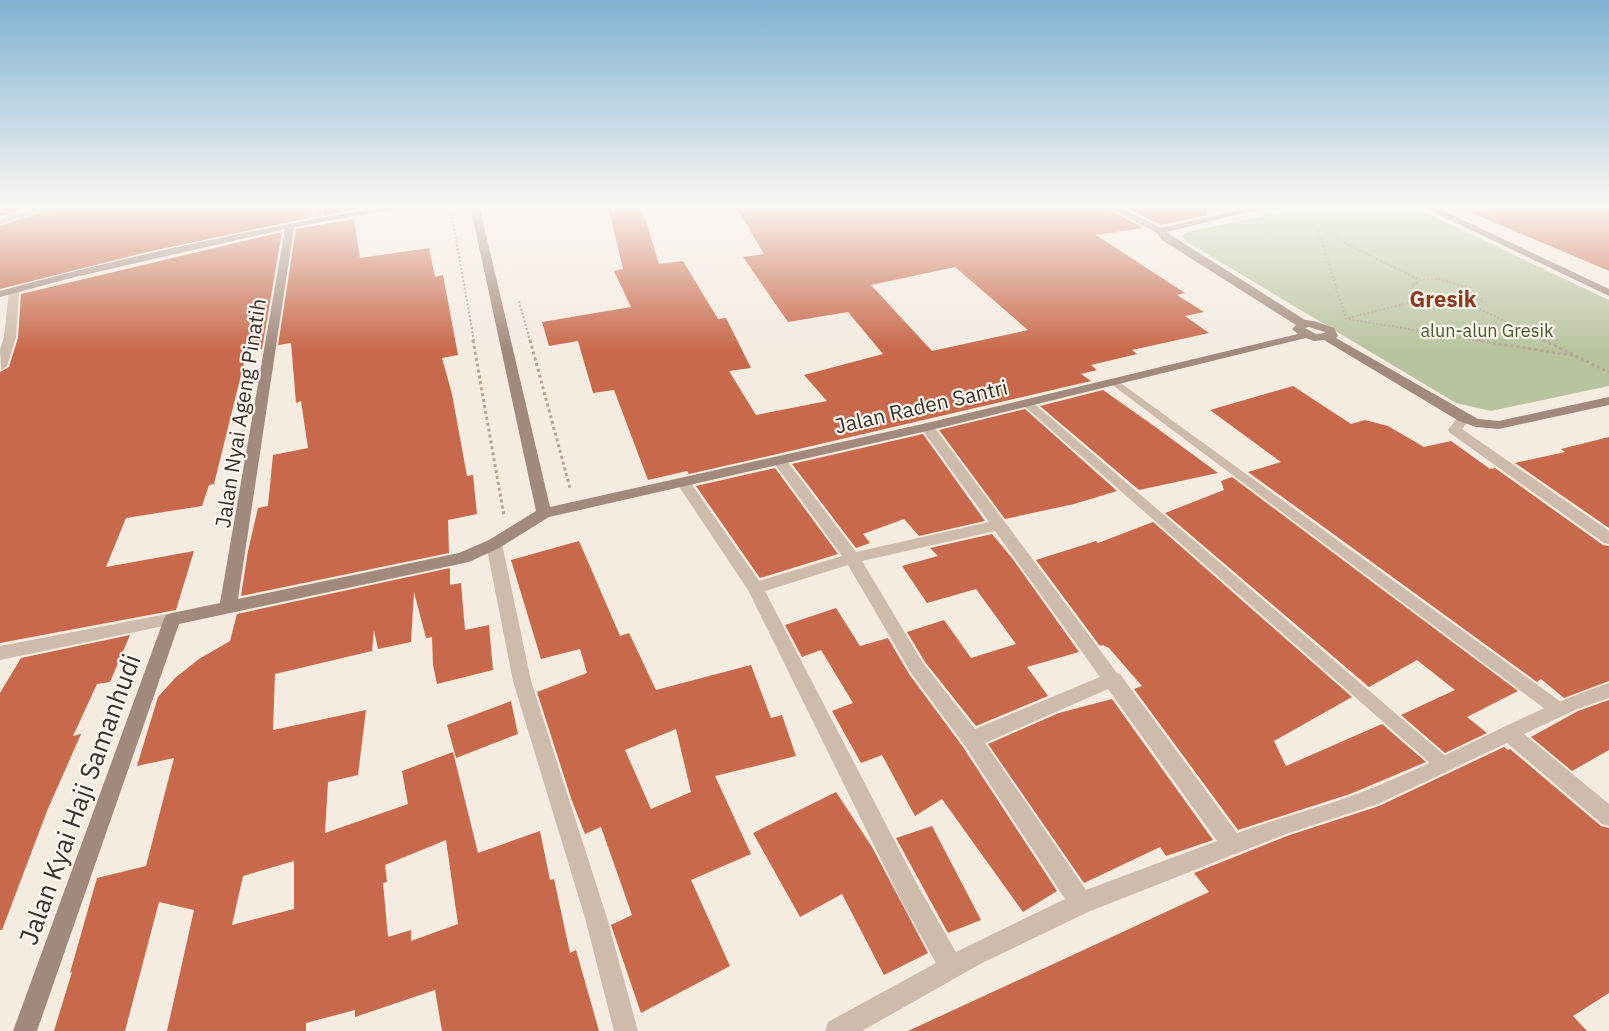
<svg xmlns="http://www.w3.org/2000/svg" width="1609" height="1031" font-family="'IBM Plex Sans',sans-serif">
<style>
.green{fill:#b8c4a0}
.building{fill:#c8694b;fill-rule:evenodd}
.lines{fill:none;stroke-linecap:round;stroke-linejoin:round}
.path-far1{stroke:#b9a596;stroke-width:2;stroke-dasharray:2 2;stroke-linecap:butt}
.path{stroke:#b9a596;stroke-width:3;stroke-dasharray:3 3;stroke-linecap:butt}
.lane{fill:#cdbbac;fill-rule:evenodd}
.street{fill:#cdbbac;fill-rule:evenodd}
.secondary{fill:#a18a7d;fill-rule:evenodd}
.labels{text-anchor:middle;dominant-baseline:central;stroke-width:4.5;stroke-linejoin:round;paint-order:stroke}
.far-park-label{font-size:18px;fill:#4a5a2e;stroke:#fbf5ee}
.street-label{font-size:21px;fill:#3b302b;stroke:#fbf5ee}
.far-district-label{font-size:22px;font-weight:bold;fill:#8c3b22;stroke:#fbf5ee}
.near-street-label{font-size:26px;fill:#3b302b;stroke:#fbf5ee}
</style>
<rect width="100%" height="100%" fill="#f4ebe1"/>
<!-- green -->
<path class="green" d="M1317 205H1409L1609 300V386L1491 411 1456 403 1187 242 1182 237 1185 233 1196 230Z"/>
<!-- building -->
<path class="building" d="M0 205H37L0 216Z
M63 205H310L313 217 147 252 0 289V226Z
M322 205H352L353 210 324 215Z
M608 205H641L659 264 683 261 718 319 726 318 751 368 729 371 756 415 827 401 804 375 883 354 848 312 788 322 743 257 764 254 735 205H1103L1143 228 1096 235 1185 293 1177 295 1204 312 1185 316 1209 333 1132 350 1137 354 1091 365 1097 370 1081 374 1091 381 773 455 689 474 687 471 648 480 614 390 593 393 578 341 549 346 542 322 631 307 614 271 623 269ZM955 267 1028 330 932 351 871 285Z
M1121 205H1206L1207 215 1161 225Z
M1521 205H1609V271L1470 212Z
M354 219 360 258 429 248 435 277 443 275 458 355 442 358 452 394 467 476 473 475 477 514 448 520 449 553 241 596 248 551 258 508 268 506 273 455 308 448 301 401 296 403 291 343 278 345 296 229Z
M282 232 262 349 247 351 214 484 209 485 202 506 126 518 106 567 194 551 176 610 0 643V372L9 367 18 338 21 294Z
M1293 386 1351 424 1365 420 1388 426 1424 447 1451 441 1490 469 1495 468 1603 545 1609 546V681L1564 698 1541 679 1537 682 1248 472 1281 462 1210 410Z
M1103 390 1154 426 1218 473 1139 490 1040 406Z
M1025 409 1117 491 1074 504 1005 519 939 430Z
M923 434 985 521 919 536 904 519 863 534 870 543 856 548 792 464Z
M1609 437V528L1515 463 1565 452 1561 449Z
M775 468 838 554 760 578 696 486Z
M1232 477 1518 691 1467 717 1487 733 1445 753 1401 715 1455 690 1417 660 1369 687 1165 513 1224 490 1221 481Z
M1153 522 1352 697 1274 741 1286 766 1382 724 1426 762 1350 794 1238 830 1134 689 1142 686 1109 648 1103 645 1100 646 1036 560 1096 541 1098 543Z
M992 534 1012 558 1079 652 1027 667 1048 696 976 726 925 662 907 632 944 620 971 658 1016 644 976 589 927 603 902 566 938 556 930 548Z
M579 541 620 636 629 633 656 690 751 665 771 718 782 715 796 756 715 776 751 854 691 880 730 966 641 1013 611 925 632 915 601 827 585 834 572 801 537 692 587 673 580 649 541 659 511 560ZM676 729 691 792 651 809 625 750Z
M450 568V585L461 583 465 630 489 625 493 670 437 684 433 665 432 637 426 638 414 592 411 642 378 649 374 630 372 651 275 674 273 730 366 710 358 775 328 782 325 833 408 804 402 771 453 752 478 853 540 831 550 880 554 879 570 953 576 950 599 1031H442L435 990 355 1017V1010L306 1023V1031H167L194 910 159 902 125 1031H54L72 972 70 973 97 878 146 866 174 758 137 766 158 697 175 678 199 659 230 641 237 614ZM446 840 458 924 411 941V930L388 937 383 883 387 882 385 865ZM294 861V909L232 925 243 876Z
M836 608 860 646 888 638 909 674 963 747 1057 891 1023 912 942 799 915 816 882 755 861 763 832 711 853 703 821 650 802 657 785 625Z
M130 635 110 682 97 684 73 736 81 734 47 811 2 930H0V693L21 658Z
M1112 699 1213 840 1166 856 1160 847 1084 883 988 744 1059 713Z
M1609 700V750L1572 771 1531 737 1578 711Z
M511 701 518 734 456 758 447 725Z
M1504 747 1508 750 1510 749 1601 826 1609 828V993L1573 1016 1587 1031H908L1209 892 1194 873 1287 836 1379 806Z
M836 792 872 847 928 953 884 975 842 894 800 917 753 833Z
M932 826 981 920 948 933 896 838Z"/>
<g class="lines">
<!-- path-far1 -->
<path class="path-far1" d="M450 205 474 341
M1289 210 1318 230 1420 280
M1318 230 1346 319 1484 341
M1438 279 1470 288 1483 301C1463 316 1431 304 1413 290L1412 286 1420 280Z
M519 301 530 341
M1476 307 1546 341
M1348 318 1425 299"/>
<!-- path -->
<path class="path" d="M473 340 504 516
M530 340 570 488
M1475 340 1576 356
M1543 340 1609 372"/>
<!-- lane -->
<path class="lane" d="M312 205H320L323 222 316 220Z
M1115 379 1565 705 1567 710 1565 715 1559 717 1553 715 1111 384 1109 382Z
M1027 400 1031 401 1450 760 1453 765 1450 770 1444 773 1438 770 1023 405 1021 403 1023 401Z"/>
<!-- street -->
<path class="street" d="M46 205H61L0 224V218Z
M14 287 19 290 16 337 7 366 1 370 0 350 4 337 9 290Z
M1464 414 1471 418 1462 429 1609 531V544L1604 543 1450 433 1448 430C1453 424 1457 416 1464 414Z
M927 423 932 424 1117 673 1120 674 1237 833C1280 817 1325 807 1367 790 1449 758 1525 711 1609 683V698L1577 709 1524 734 1609 804V826L1602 824 1507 743 1378 804 1286 834 1088 912 982 963 862 1031H825L828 1022 936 963 902 902 748 590 676 482 678 479H688L759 581 842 556 774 463 772 460 774 457H784L856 552 989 522 920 427ZM995 531 1100 677 975 729 923 663 862 561ZM848 565 911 673 965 746 1065 899 956 952 918 886 765 591ZM1108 689 1217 841 1086 890 985 743Z
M494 539 499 540 502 544 531 681 607 918 638 1031H614L585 918 513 681 486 544 489 540Z
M172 613 178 615 180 619 178 623 0 660V646Z"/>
<!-- secondary -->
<path class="secondary" d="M396 205H418L294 227 238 599 459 553 489 540 536 511 470 205H479L550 507 927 423 1298 334 1292 329 1296 325 1162 240 1157 233 1105 205H1116L1161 228 1260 205H1277L1166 232 1305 320 1314 321 1334 328 1338 336 1336 338 1478 419 1499 421 1609 397V405L1499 429 1476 427 1459 421 1324 340 1314 341 1306 338 927 431 549 517 499 548 469 562 179 624 37 1031H13L164 619 166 615 172 613 220 603 285 229 75 277 0 297V291C130 255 263 227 396 205ZM1309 327 1325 332V333L1316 334 1305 328Z
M1419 205H1431L1609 289V296Z"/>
</g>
<!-- sky -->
<linearGradient id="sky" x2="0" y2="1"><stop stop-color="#7eb2d2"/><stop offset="0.59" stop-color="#faf6f2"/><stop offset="1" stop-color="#faf6f2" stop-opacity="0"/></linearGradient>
<rect width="1609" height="350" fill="url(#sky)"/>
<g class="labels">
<!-- far-park labels -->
<g class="far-park-label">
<text x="1487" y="330">alun-alun Gresik</text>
</g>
<!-- street labels -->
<g class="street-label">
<text transform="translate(921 406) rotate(-13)">Jalan Raden Santri</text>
<text transform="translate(240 413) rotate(-81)">Jalan Nyai Ageng Pinatih</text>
</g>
<!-- far-district labels -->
<g class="far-district-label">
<text x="1443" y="298">Gresik</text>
</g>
<!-- near-street labels -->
<g class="near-street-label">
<text transform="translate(79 799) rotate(-70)">Jalan Kyai Haji Samanhudi</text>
</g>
</g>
</svg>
